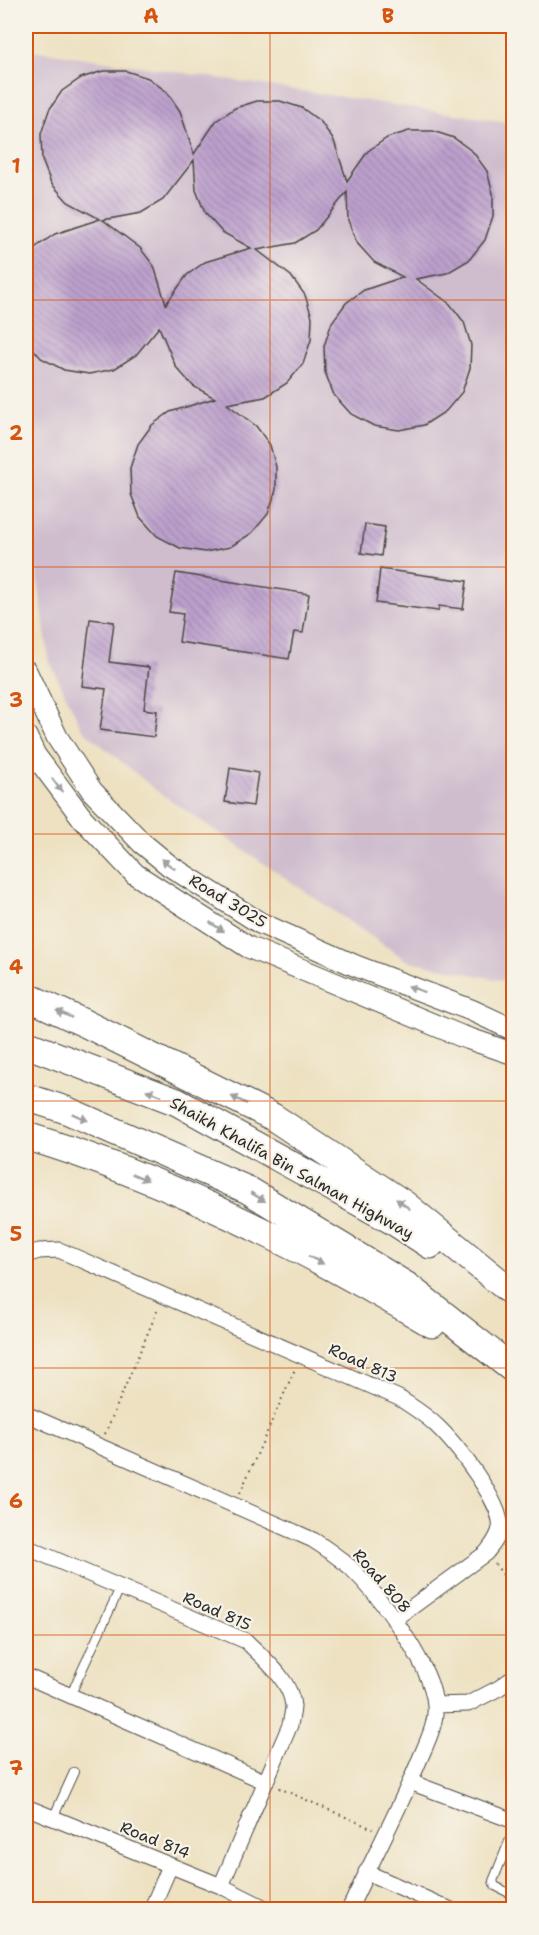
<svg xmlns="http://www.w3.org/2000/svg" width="539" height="1935" font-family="'Shantell Sans',sans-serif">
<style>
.industrial{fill:#cfbdce}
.building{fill:url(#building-back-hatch);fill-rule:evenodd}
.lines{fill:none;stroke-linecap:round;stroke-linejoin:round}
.lane-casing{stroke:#484642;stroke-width:10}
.street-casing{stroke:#484642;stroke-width:17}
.secondary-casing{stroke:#484642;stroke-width:23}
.highway-casing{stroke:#484642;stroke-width:29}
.path{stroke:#484642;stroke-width:2;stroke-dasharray:1.5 4.5;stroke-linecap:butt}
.lane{stroke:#fff;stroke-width:8}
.street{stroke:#fff;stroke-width:15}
.secondary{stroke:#fff;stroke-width:21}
.highway{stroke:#fff;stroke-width:27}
.oneway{fill:#a0a0a0}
.grid{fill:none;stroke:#d5540f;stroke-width:1.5;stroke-opacity:0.55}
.labels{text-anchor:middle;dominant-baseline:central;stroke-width:4.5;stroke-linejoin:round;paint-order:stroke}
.street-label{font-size:16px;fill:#2b2b2b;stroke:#f7f3e8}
.neatline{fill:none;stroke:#d5540f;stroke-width:2}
.grid-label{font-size:20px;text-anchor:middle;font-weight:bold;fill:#d5540f}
</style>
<defs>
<pattern id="building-back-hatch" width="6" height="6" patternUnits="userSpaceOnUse" patternTransform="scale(1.5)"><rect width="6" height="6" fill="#bda0cd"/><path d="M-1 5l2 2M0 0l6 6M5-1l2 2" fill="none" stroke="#9a83a7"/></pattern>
</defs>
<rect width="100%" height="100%" fill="#f7f3e8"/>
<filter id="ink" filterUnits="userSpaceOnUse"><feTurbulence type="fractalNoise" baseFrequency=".0167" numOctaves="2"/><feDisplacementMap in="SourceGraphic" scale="12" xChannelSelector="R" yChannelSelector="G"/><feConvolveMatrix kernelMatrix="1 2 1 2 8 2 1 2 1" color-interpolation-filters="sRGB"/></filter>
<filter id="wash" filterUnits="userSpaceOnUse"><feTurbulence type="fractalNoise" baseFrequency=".008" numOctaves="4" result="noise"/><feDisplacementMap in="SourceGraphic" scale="24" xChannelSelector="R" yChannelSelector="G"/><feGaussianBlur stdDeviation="1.35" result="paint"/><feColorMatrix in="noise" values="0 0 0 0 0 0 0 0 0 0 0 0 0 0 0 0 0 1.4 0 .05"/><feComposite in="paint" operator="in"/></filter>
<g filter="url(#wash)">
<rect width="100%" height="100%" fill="#ede1c1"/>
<!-- industrial -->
<path class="industrial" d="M26 49 513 123V983L406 960 157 791 82 729 49 660 32 538 26 524Z"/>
<g id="blocks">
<!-- building -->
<path class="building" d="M103 71H126L148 78 167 92 180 111 194 154 216 121 235 108 257 101H280L302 108 321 122 334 141 347 181 368 151 387 138 409 131H433L454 138 473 152 487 171 493 193V216L485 240 469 260 447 273 416 279 450 304 464 322 471 345 470 368 462 392 446 411 424 425 399 430 374 426 351 414 334 395 325 372 324 346 332 322 346 303 364 290 403 277 374 262 357 243 348 220 347 192 316 230 295 243 257 250 291 276 305 295 312 317 311 340 303 364 287 383 265 397 227 404 256 426 270 445 276 467V490L268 514 252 533 230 547 205 552 180 548 157 536 140 517 131 494 130 468 138 444 152 425 170 412 215 398 193 386 176 367 159 327 136 355 114 369 89 374 64 370 41 358 26 340V261L36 247 55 234 100 219 68 202 51 183 42 160 41 134 49 110 62 91 81 78ZM194 160 196 190 205 213 222 232 251 248 205 262 187 275 166 304 154 266 140 248 103 220 141 213 163 200Z
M365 524 385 527 381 556 361 553Z
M380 569 467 581 463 609 439 606 438 611 376 603Z
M176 573 309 594 303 633 294 632 289 659 179 642 183 614 169 612Z
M90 619 114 622 109 662 149 667 144 709 157 711 154 737 100 730 106 689 82 686Z
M230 768 258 773 253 806 225 802Z"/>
</g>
</g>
<g filter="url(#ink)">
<use href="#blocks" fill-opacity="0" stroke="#484642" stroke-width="1.5"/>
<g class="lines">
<defs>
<path id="lane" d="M70 1696 120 1588
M53 1818 74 1772
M513 1895 495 1886 493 1881 514 1829
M241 1910 245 1898
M509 1910 514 1893"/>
<path id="street" d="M26 1255 39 1251 59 1250 399 1398C413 1407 426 1415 437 1426 455 1443 504 1505 500 1528 498 1539 492 1545 486 1553L394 1620
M26 1414 313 1540C326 1548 338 1557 350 1567 379 1595 432 1664 435 1705 437 1724 426 1744 419 1761 398 1812 372 1860 349 1910
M26 1547 246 1641C263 1658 291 1680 293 1706 293 1712 291 1719 290 1725L221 1886
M26 1676 266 1782
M435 1705 468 1704 499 1688 514 1677
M410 1782 514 1821
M26 1807 221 1886 269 1910
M366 1872 451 1910
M151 1910 170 1866"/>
<path id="secondary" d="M26 671 57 737 92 791 142 843 170 866 260 923 356 966 471 1010 514 1030
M26 736 35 755 83 819 135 874 248 947 461 1036 514 1054"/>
<path id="highway" d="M26 996 84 1023 273 1117 404 1204 514 1294
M26 1044 177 1102 393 1221 430 1245
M26 1097 66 1110 248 1190 407 1286 514 1370
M26 1136C168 1179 304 1248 432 1324"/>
</defs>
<!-- lane casing -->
<use href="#lane" class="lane-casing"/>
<!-- street casing -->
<use href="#street" class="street-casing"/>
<!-- secondary casing -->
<use href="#secondary" class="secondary-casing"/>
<!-- highway casing -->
<use href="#highway" class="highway-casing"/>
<!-- path -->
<path class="path" d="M105 1434 158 1309
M240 1493 295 1369
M495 1564 514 1590
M279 1788 373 1829"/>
<!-- lane -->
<use href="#lane" class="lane"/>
<!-- street -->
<use href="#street" class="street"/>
<!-- secondary -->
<use href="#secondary" class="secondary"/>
<!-- highway -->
<use href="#highway" class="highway"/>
</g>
<!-- one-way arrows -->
<defs><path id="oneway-solid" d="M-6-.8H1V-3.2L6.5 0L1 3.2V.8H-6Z" transform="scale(1.5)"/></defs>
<g class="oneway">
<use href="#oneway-solid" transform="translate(57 785) rotate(53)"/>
<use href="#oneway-solid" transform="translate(168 864) rotate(-144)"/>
<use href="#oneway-solid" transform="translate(217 927) rotate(33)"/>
<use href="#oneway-solid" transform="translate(416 989) rotate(-159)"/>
<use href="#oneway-solid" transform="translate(64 1014) rotate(-155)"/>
<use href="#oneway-solid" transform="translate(154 1093) rotate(-159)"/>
<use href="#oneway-solid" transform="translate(239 1100) rotate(-154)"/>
<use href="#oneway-solid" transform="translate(80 1117) rotate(24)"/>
<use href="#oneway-solid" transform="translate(140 1177) rotate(22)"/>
<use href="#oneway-solid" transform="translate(258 1197) rotate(31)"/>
<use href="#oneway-solid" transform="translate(403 1204) rotate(-144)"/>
<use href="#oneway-solid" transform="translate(316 1260) rotate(27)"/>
</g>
</g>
<!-- grid -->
<path class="grid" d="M270 26V1910M26 300H514M26 567H514M26 834H514M26 1101H514M26 1368H514M26 1635H514"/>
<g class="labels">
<!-- street labels -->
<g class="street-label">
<text transform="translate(228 901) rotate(31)">Road 3025</text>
<text transform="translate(292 1168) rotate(29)">Shaikh Khalifa Bin Salman Highway</text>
<text transform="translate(363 1363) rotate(24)">Road 813</text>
<text transform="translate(382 1581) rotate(49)">Road 808</text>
<text transform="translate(217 1611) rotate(24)">Road 815</text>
<text transform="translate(155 1840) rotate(22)">Road 814</text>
</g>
</g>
<!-- margin -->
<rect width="539" height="1935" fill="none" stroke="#f7f3e8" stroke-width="66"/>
<rect x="33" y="33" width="473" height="1869" class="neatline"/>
<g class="grid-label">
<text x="151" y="23">A</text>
<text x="388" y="23">B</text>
<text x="16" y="173">1</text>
<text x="16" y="440">2</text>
<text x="16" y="707">3</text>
<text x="16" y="974">4</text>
<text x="16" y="1241">5</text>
<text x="16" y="1508">6</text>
<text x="16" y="1775">7</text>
</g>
</svg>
